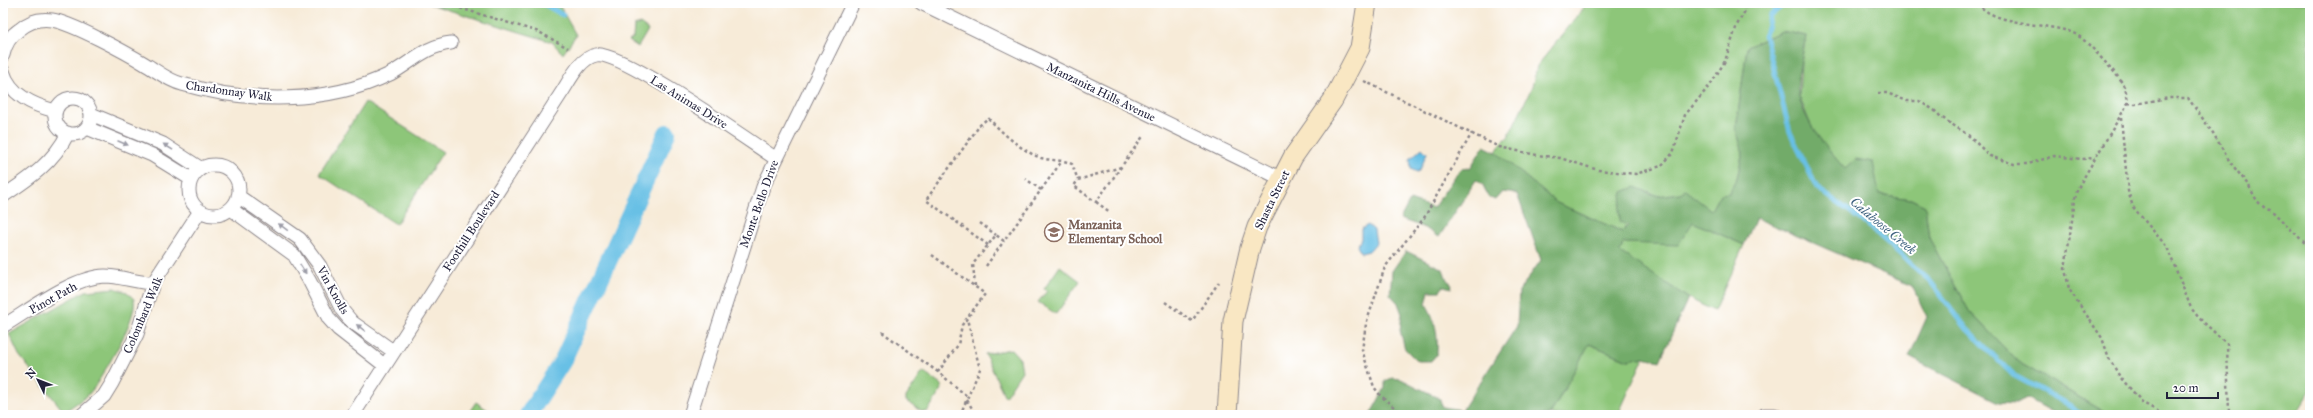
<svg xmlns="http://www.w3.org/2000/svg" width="2313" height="418" font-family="'IM FELL Great Primer',serif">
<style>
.green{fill:#8dc679;stroke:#58745a}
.forest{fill:#72ab69;stroke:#4a6652}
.water{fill:#68c0e5;stroke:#457190}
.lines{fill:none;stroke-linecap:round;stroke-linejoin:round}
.stream{stroke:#68c0e5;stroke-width:5}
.canal{stroke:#68c0e5;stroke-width:18}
.street-casing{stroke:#8c868a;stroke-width:15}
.secondary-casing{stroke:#8c868a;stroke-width:21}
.path{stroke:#8c868a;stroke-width:2.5;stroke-dasharray:3 3;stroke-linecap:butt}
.street{stroke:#fff;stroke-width:13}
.secondary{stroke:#f9e7c3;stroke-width:19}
.oneway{fill:#9c9ca7}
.labels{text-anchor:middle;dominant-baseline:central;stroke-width:4;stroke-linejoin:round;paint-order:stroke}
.street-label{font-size:12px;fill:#22223b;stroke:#fff}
.education-label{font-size:12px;font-weight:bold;fill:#785e54;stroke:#fff;text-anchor:start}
.water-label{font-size:13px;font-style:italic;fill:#3e617f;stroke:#fff}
</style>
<rect width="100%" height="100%" fill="#fff"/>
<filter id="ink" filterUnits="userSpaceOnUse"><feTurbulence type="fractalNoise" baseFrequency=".025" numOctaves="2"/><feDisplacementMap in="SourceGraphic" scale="8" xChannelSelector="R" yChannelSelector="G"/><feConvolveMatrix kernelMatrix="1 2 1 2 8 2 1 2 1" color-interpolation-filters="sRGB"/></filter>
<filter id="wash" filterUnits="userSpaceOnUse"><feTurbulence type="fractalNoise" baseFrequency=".012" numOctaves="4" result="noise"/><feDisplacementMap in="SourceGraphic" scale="16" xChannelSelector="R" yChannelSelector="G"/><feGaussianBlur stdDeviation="0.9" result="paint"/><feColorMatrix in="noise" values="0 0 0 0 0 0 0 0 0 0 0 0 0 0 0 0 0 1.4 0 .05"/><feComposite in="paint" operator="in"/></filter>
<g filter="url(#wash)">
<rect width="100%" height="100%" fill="#f7ebd8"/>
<!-- green -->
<path class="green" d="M426 3H558L576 35 563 54 552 42Z
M1581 3H2310V391L2296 415H2110L2018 362 1969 311 1929 238 1925 206 1911 199 1879 194 1845 170 1814 133 1799 96 1801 63 1806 36 1782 31 1747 47 1736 129 1743 152 1737 178 1729 194H1720L1711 210 1680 193 1658 196 1648 191 1623 232 1557 203 1496 152 1502 142 1508 137 1532 87 1537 66 1584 8Z
M640 24 648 30 638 47 629 41 633 38 634 26Z
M365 102 443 152 396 224 319 174Z
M1693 222 1744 245 1714 311 1688 298 1619 252 1623 242H1633Z
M1060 266 1080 281 1056 314 1038 302 1047 291 1044 289Z
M114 288 127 292 134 299C138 318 105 371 94 388L87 396 64 412 19 355 9 334 78 295 86 291Z
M1589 344 1628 360 1644 357 1618 415H1550Z
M1011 349 1020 359 1022 371 1005 397 985 354Z
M923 372 941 385 942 389 927 412H922L906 401V397Z
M476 402 495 415H467Z"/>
<!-- forest -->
<path class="forest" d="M1782 31 1806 36C1803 52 1795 81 1799 97 1807 126 1826 147 1845 169L1856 159 1873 162 1879 194 1911 199 1925 206 1929 238 1969 311 2018 362 2110 415H2058L2027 398 2016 403 1998 402 1909 357 1927 317 1912 286 1756 218 1744 245 1693 222 1678 245 1623 243 1620 252 1688 298 1660 361 1644 357 1628 360 1589 344 1550 415H1370L1385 388V381L1392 378 1401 379 1439 398 1443 407 1462 410 1517 326 1519 291 1541 260 1517 194 1502 192 1495 200 1488 197 1483 185 1476 180 1439 237C1424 226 1416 225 1400 219L1410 200 1433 208 1460 169 1470 168 1484 146 1496 152 1557 203 1623 232 1629 225 1620 222 1619 210 1623 192 1635 187 1658 196 1680 193 1685 190 1711 210 1720 194 1729 193 1737 178 1743 153 1736 129 1747 47Z
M1406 251 1443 269 1447 280 1452 284 1451 288 1444 286 1440 291H1429L1426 304C1436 320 1438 335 1437 354L1431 361H1417L1405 349 1400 330 1402 314 1398 303 1390 294 1392 271Z"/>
<!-- water -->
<path class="water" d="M1422 148 1427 153 1420 170 1417 172 1411 169 1410 159Z
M1368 225 1374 230 1376 243 1369 251 1361 253 1357 246 1361 239V229Z"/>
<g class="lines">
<!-- stream -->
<path class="stream" d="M542 3 563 15
M1785 3 1770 16 1765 35 1790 132 1817 188 1862 220 1930 281 1967 329 2013 375 2069 405 2083 415"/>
<!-- canal -->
<path class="canal" d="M528 415 562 362 667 133"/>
</g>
</g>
<g filter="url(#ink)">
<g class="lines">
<defs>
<path id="street" d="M921 3 1282 179
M3 55C5 45 10 36 19 30 28 22 40 18 52 20 72 23 127 53 145 64 157 71 169 81 182 84 248 103 327 105 390 74 411 63 425 46 451 43
M3 71C10 95 33 105 55 111
M55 116a18 18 0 1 1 36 0a18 18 0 1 1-36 0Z
M91 114 163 144 200 168
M87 128 152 155 191 179
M189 190a25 25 0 1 1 50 0a25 25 0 1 1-50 0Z
M3 196C29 179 54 162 68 133
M238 196 300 239 320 266 342 310 352 322 393 351
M231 209 294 255 309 280 329 319 338 329 384 365
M3 326C30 310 72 277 105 276 121 276 137 283 153 283
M82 415 104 396 112 383 137 334 153 283 200 211
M353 415 562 92C570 80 580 58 596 55 620 50 749 141 775 158
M690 415 763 187 853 3
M1764 415H1775"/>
<path id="secondary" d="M1227 415 1233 321 1250 248 1257 227 1293 157 1333 100 1360 48 1367 3"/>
</defs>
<!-- street casing -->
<use href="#street" class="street-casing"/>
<!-- secondary casing -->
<use href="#secondary" class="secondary-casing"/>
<!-- path -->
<path class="path" d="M443 3 539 32 568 48
M1978 3C1992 26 2051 23 2073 33 2086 39 2097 54 2107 64 2118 76 2127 86 2128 103L2080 184 2076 193 2065 269 2069 289 2102 338 2109 358 2120 377 2143 403 2165 415
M1364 81 1499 147 1537 155 1560 158 1598 170 1636 174 1661 166 1673 153 1685 115 1711 84 1725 61 1737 25 1745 11 1744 3
M1878 93H1887L1907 101H1919L1934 110 1941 117 1968 135 1990 156 2014 164H2028L2054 156 2081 159 2095 158
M2128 103 2135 104 2169 98H2188L2213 133 2230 162 2249 186 2257 201 2265 208 2270 209 2310 248
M2121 118 2128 191 2133 207 2167 247 2191 308 2199 318 2227 344 2229 415
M1121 167 1078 180 1074 186 1096 202 1144 135
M1041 190 1062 161
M1096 202 1110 212
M980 223 996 235
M988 245 926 200 980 125 988 118C1003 133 1020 150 1041 158 1051 161 1062 159 1072 164L1078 180
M932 255 985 294 962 325 958 345 938 372 968 397
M986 266 1004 241
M975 286 973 264 996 235 1004 241 1041 190 1026 179
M1165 302 1192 321 1219 282
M882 332 938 372
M967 400 976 415
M960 415 980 369 967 319
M1403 415 1380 395 1374 387 1362 350 1366 324 1385 267 1424 218 1472 133"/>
<!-- street -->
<use href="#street" class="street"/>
<!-- secondary -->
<use href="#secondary" class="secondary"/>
</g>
<!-- one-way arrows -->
<defs><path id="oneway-solid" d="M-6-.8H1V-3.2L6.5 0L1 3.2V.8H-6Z"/></defs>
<g class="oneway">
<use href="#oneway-solid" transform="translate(123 143) rotate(23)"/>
<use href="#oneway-solid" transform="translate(168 147) rotate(-148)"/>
<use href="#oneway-solid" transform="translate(283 227) rotate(-144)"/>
<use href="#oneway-solid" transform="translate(303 269) rotate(57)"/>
<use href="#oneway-solid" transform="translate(361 328) rotate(-143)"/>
</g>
</g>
<!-- icons -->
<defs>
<symbol id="school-ring" viewBox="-11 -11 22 22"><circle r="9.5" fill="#fff" stroke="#8d6e63" stroke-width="1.5"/><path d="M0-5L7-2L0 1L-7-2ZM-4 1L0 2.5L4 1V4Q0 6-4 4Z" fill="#8d6e63"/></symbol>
</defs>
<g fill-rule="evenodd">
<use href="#school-ring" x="1043" y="221" width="22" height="22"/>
</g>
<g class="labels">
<!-- street labels -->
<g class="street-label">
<text transform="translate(229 91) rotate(8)">Chardonnay Walk</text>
<text transform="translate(1101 92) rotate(26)">Manzanita Hills Avenue</text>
<text transform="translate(689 102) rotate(32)">Las Animas Drive</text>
<text transform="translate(1272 200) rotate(-64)">Shasta Street</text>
<text transform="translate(759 204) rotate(-70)">Monte Bello Drive</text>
<text transform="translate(471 231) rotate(-57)">Foothill Boulevard</text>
<text transform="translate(333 290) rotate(61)">Vin Knolls</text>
<text transform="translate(53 298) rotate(-29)">Pinot Path</text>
<text transform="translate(143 315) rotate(-67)">Colombard Walk</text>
</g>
<!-- education labels -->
<g class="education-label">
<text x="1068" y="225">Manzanita<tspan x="1068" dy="14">Elementary School</tspan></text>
</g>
<!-- water labels -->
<g class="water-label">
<text transform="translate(1883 226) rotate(40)">Calaboose Creek</text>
</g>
</g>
<!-- margin -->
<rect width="2313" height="418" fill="none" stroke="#fff" stroke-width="16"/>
<!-- north arrow -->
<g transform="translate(38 380) rotate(313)" stroke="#ffffff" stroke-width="3" paint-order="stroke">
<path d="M0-3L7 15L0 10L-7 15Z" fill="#22223b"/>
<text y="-6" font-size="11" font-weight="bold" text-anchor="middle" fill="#22223b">N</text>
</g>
<!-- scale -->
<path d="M2167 392v6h51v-6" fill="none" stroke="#22223b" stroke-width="2"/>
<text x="2173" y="392" font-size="12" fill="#22223b" stroke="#ffffff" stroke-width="3" paint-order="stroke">20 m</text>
</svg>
